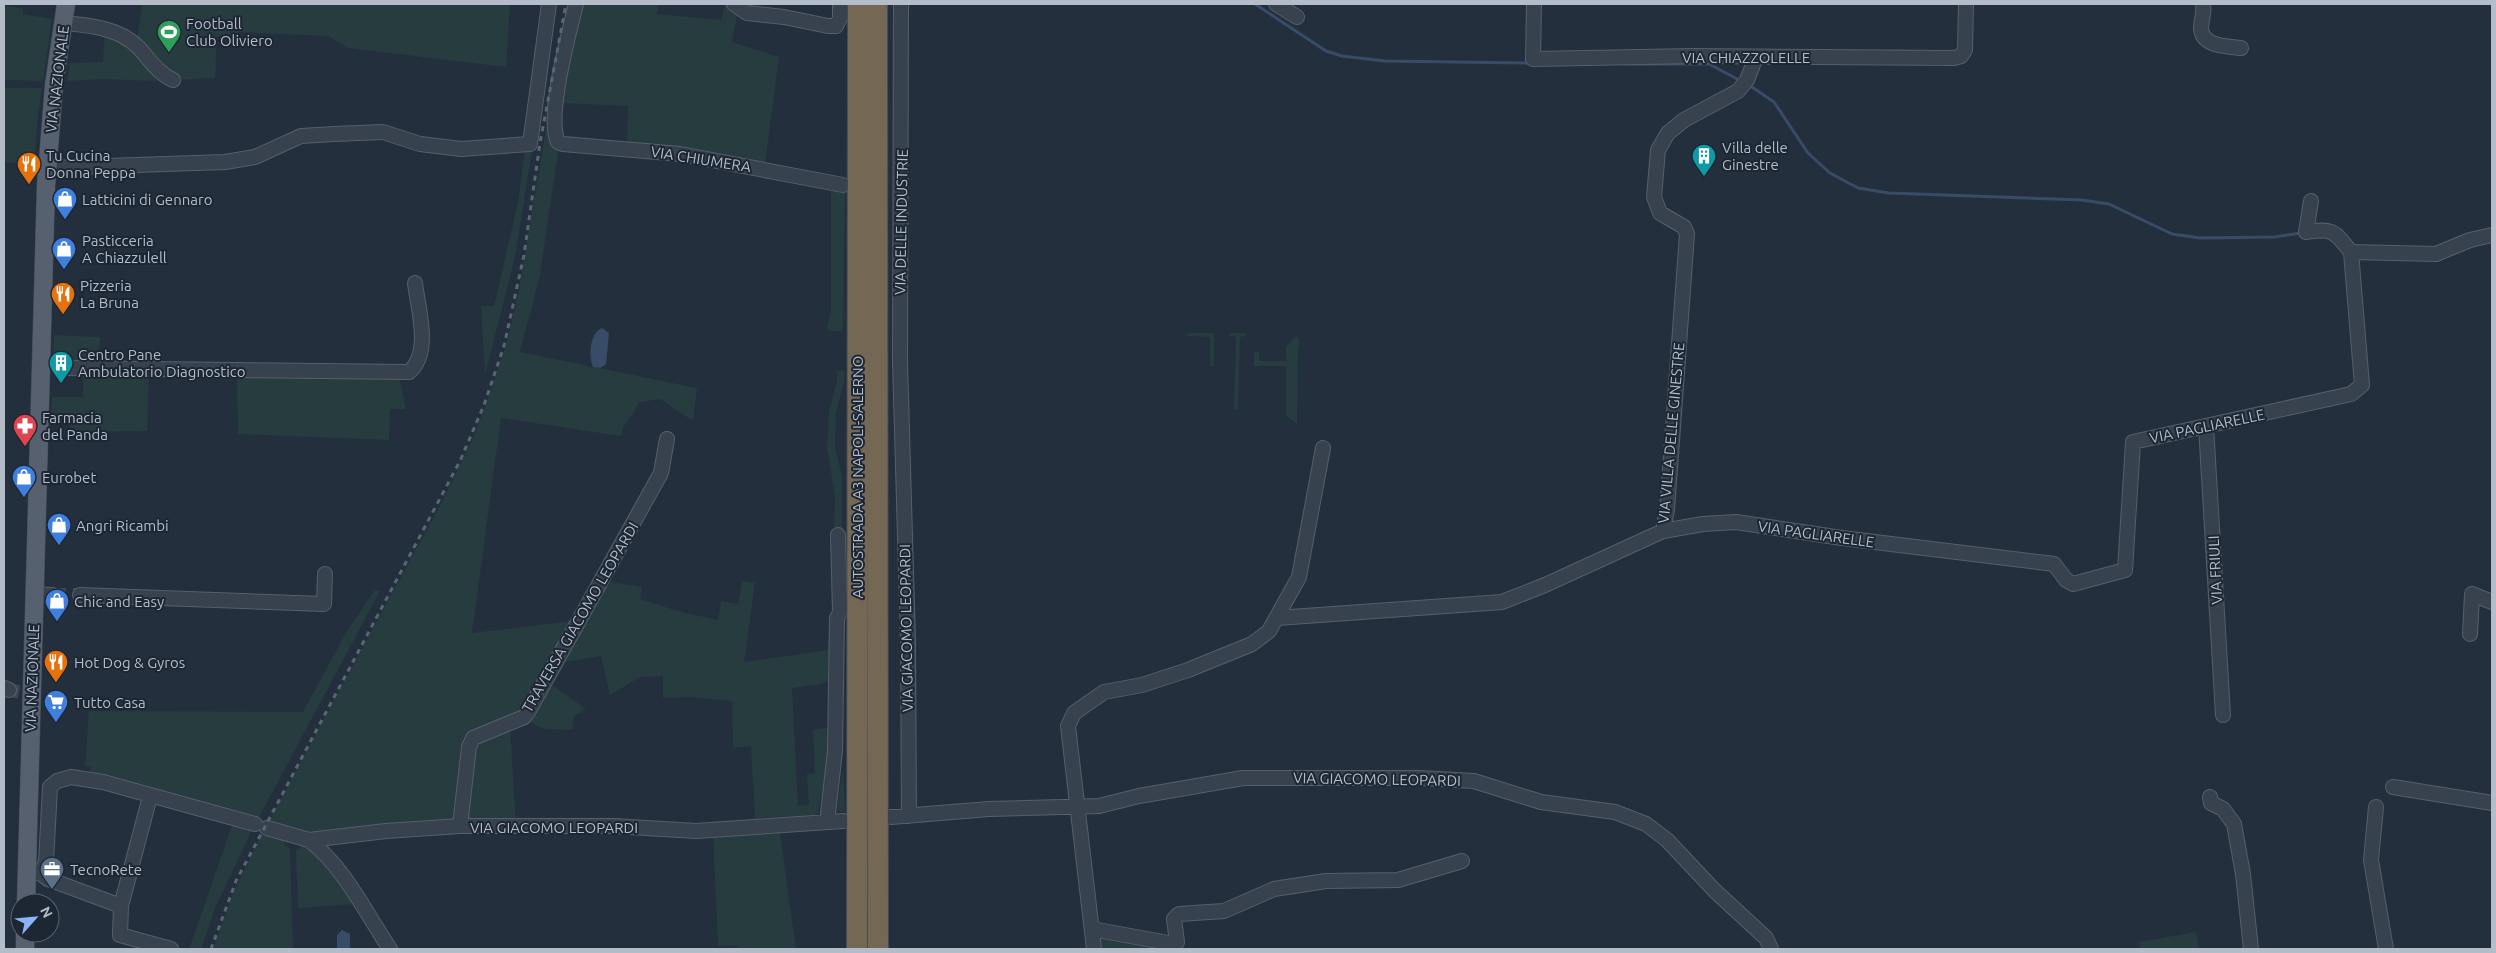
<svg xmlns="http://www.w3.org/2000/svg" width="2496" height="953" font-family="Ubuntu,sans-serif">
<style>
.green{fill:#263c3f}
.water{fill:#394c67}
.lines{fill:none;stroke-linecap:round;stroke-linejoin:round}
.stream{stroke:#394c67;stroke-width:3}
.minor-tunnel{stroke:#3a4453;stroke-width:14;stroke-dasharray:14 7;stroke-linecap:butt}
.minor-casing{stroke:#565f6c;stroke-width:16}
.major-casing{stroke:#414a57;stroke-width:19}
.highway-casing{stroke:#434c59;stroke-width:22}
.minor{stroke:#38414e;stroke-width:14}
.major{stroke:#56606e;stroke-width:18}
.highway{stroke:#746855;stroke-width:20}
.rail{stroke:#5a6575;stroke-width:3;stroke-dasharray:5 5;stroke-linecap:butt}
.labels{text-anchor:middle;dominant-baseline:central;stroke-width:4;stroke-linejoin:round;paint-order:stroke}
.poi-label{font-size:15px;fill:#b4bcc9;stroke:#1d2633;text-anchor:start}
.street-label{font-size:15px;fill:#b4bcc9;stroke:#1d2633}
</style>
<rect width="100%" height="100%" fill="#242f3e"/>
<!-- green -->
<path class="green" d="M142 4H510L506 67 348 48 328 36 239 32 238 38 217 36 215 78 176 80 137 40Z
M567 4H572L553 142 558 153 540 275 520 352 697 388 693 421 660 399 640 402 623 428 621 436 501 418 472 633 572 621 527 708 471 733 457 823 309 836 267 824 444 498 472 441 489 397 507 342 519 290Z
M578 4H658L657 14 721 20 725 4H729L737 15 732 42 779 57 765 165 627 144 628 106 561 103Z
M4 6 23 8V14L52 19 43 81 4 80Z
M105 32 119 37 158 76 155 81 103 79 67 81 70 63 103 62Z
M4 88H42L38 115 34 165 4 162Z
M525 150 532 151 515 257 485 375 481 306H494L518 202Z
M831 187 845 189 843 332 827 330 831 309Z
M1188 333H1214V366H1210V337L1188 336Z
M1229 333H1246V336L1240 337 1238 409H1234L1236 337 1229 336Z
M54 335 100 337 99 366 53 364Z
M1296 336 1300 341 1298 351 1297 424 1286 416V366H1254V352H1259V361H1286V347Z
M83 371 149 372 147 431 70 432 69 414 51 417 52 397H83Z
M837 371H844V383L836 412 835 447 842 476V531L834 533 835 496 827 449 829 411 837 381Z
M237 375 399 377 406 409H390L389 440 238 434Z
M605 581 642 587 640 599 681 612 718 620 721 601 738 604 742 581 755 583 744 662 829 650 828 683 792 688 798 806 809 805 807 774 815 773 813 730 828 728 827 768 818 812 815 815 755 818 751 746 733 748 732 701 691 697 663 698V676L640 677 610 695 601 656 559 663Z
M374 591H380L257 821 89 776 91 767 85 766 89 711 303 712 347 631Z
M548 682 586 709 574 716 572 730 544 729 525 720Z
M510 726 516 825 466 824 474 741Z
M843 768 845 812H839L837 808Z
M233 823 253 828 216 906 201 949H189Z
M264 830 282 836 285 845 290 848 293 949H213L234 891Z
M713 833 719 836 780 833 796 949H738L737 945 718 946Z
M305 844 320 855 357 904 298 908 296 850Z
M2196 932 2199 949H2140L2139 942Z
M1101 936 1173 949H1100L1099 939Z"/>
<!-- water -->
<path class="water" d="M602 328 609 333 606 364 600 368 593 367C588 355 590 333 602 328Z
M342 930 350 934V949H337V935Z"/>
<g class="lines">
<!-- stream -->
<path class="stream" d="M1255 4 1326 51 1342 56 1385 61 1530 63
M1626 64H1709L1741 81
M1749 85 1774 102 1808 153 1830 173 1858 188 1889 193 2082 200 2109 204 2172 234 2200 238 2274 237 2301 233"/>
<!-- minor-tunnel -->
<path class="minor-tunnel" d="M52 595H80
M9 690 19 692"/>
<defs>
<path id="minor" d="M576 4C569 33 546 116 558 142L563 144 680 154 843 185
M734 4 747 13 784 17 828 26H836L840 18V4
M901 4 900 361 908 642 909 816
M1276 4 1297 17
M1534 4 1533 59 1695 56 1954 58 1961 56 1965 50 1966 4
M2203 4C2205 13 2201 19 2201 28 2202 47 2227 46 2241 48
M63 23C89 25 120 28 139 48 150 60 158 73 173 80
M47 168 225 162 255 157 301 136 334 134 383 132 420 144 461 149 530 144 549 4
M2311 201 2306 232C2334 228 2334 231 2351 252
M2351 252 2436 254 2470 240 2492 235
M63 368 409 372C432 353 418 309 415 283
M2206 426 2223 715
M1663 531 1667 510 1687 234 1684 227 1660 213 1654 197 1658 150 1668 133 1684 120 1738 91 1747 80 1756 57
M35 594 52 595
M80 595 324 604 325 574
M1277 618 1502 602 1545 585 1663 531 1703 524 1736 522 1842 538 2054 564 2066 580 2073 584 2125 570 2133 442 2351 394 2362 385 2351 252
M2470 634 2472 594 2492 602
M4 688 9 690
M2393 787 2492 803
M2210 797 2211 803 2223 809 2234 824 2243 874 2251 949
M148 804 121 906 120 935 171 949
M2376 807 2371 860 2386 949
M891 817 989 809 1099 806 1139 796 1243 778H1419L1474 781 1541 802 1615 812 1646 824 1667 840 1715 891 1766 938 1771 949
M827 822 835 751 837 618 840 612 838 535
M460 826 469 747 473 738 524 717 528 712 661 473 667 439
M267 828 309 840 386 831 460 826H613L696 831 843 821
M309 840C344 867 366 913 390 949
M27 873H40L46 862 50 787 57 781 71 777 103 782 255 824
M40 873 48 879 121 906
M1092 929 1174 944 1177 942 1174 919 1179 914 1224 911 1274 889 1326 881 1398 880 1462 861
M1094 949 1068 726 1074 713 1104 692 1142 685 1188 670 1252 644 1269 631 1299 577 1323 448"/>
<path id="major" d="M26 903 46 186 54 85 66 4
M25 949V933"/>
<path id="highway" d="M877 4 878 949
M857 949 858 4"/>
</defs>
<!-- minor casing -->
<use href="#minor" class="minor-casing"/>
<!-- major casing -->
<use href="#major" class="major-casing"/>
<!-- highway casing -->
<use href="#highway" class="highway-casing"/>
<!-- minor -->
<use href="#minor" class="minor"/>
<!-- major -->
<use href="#major" class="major"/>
<!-- highway -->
<use href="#highway" class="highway"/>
<!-- rail -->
<path class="rail" d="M211 949 236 881 460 461 484 405 504 346 524 255 540 143 566 4"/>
</g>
<!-- icons -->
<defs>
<symbol id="stadium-pin" viewBox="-11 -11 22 30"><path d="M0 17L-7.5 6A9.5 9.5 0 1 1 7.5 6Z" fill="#2e9e5b" stroke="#1d2633"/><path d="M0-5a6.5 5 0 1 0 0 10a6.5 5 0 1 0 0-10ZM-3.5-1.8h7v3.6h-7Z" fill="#fff"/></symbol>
<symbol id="building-pin" viewBox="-11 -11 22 30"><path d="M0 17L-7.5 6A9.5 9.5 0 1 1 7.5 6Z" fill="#0f9aa8" stroke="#1d2633"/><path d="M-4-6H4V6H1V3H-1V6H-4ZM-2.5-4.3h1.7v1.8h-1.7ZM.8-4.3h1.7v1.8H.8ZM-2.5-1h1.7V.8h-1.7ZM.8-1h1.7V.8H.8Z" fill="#fff"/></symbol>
<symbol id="restaurant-pin" viewBox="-11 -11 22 30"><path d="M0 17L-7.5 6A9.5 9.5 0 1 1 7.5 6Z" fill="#e8710a" stroke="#1d2633"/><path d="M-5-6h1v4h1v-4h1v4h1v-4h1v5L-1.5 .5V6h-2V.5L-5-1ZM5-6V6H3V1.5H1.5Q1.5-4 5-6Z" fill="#fff"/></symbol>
<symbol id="shop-pin" viewBox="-11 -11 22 30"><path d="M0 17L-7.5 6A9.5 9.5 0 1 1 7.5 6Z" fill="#3f7fe0" stroke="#1d2633"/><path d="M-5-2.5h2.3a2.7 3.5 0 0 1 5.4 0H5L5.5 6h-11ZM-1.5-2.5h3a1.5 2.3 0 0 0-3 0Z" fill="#fff"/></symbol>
<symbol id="pharmacy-pin" viewBox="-11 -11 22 30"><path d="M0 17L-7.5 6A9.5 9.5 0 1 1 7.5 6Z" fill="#e0444e" stroke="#1d2633"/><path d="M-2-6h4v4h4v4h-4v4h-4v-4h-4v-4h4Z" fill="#fff"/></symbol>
<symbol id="supermarket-pin" viewBox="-11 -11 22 30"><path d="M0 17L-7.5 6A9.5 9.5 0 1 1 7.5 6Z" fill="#3f7fe0" stroke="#1d2633"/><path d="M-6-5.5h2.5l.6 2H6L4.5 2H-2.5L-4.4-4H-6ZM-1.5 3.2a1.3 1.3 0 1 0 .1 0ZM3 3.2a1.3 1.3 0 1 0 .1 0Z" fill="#fff"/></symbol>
<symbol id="office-pin" viewBox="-11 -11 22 30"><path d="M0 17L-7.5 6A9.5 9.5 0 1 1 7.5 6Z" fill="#5c6f8a" stroke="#1d2633"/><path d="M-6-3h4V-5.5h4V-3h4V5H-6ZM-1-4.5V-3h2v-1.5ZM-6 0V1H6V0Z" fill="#fff"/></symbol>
</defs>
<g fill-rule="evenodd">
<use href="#stadium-pin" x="155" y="18" width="28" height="38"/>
<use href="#building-pin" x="1690" y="142" width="28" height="38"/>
<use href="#restaurant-pin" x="15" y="150" width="28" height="38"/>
<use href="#shop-pin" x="51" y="185" width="28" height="38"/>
<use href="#shop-pin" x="50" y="235" width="28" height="38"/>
<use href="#restaurant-pin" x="49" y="280" width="28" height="38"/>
<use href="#building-pin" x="47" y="349" width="28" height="38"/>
<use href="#pharmacy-pin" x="11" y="412" width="28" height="38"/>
<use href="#shop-pin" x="10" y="463" width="28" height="38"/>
<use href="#shop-pin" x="45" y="511" width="28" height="38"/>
<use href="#shop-pin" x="43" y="587" width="28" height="38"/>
<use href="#restaurant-pin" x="42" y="648" width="28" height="38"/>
<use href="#supermarket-pin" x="42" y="688" width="28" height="38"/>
<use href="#office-pin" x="38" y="855" width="28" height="38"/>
</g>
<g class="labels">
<!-- poi labels -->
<g class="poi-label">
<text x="186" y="23">Football<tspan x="186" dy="17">Club Oliviero</tspan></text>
<text x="1722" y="147">Villa delle<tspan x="1722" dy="17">Ginestre</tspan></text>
<text x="46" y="155">Tu Cucina<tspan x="46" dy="17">Donna Peppa</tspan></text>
<text x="82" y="199">Latticini di Gennaro</text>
<text x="82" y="240">Pasticceria<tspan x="82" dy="17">A Chiazzulell</tspan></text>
<text x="80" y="285">Pizzeria<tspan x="80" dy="17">La Bruna</tspan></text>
<text x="78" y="354">Centro Pane<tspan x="78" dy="17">Ambulatorio Diagnostico</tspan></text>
<text x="42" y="417">Farmacia<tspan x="42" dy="17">del Panda</tspan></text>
<text x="42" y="477">Eurobet</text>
<text x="76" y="525">Angri Ricambi</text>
<text x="74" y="601">Chic and Easy</text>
<text x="74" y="662">Hot Dog &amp; Gyros</text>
<text x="74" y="702">Tutto Casa</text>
<text x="70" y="869">TecnoRete</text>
</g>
<!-- street labels -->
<g class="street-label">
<text x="1746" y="57">VIA CHIAZZOLELLE</text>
<text transform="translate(57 79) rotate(-83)">VIA NAZIONALE</text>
<text transform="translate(701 159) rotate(9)">VIA CHIUMERA</text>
<text transform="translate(901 222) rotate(-89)">VIA DELLE INDUSTRIE</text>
<text transform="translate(2207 426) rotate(-12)">VIA PAGLIARELLE</text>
<text transform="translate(1671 433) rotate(-85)">VIA VILLA DELLE GINESTRE</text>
<text transform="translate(857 477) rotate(-90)">AUTOSTRADA A3 NAPOLI-SALERNO</text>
<text transform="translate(1816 534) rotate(8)">VIA PAGLIARELLE</text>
<text transform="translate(2215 570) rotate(-93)">VIA FRIULI</text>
<text transform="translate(580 617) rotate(-60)">TRAVERSA GIACOMO LEOPARDI</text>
<text transform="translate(906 628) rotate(-91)">VIA GIACOMO LEOPARDI</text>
<text transform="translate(32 678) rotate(-88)">VIA NAZIONALE</text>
<text transform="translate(1377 779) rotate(1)">VIA GIACOMO LEOPARDI</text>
<text x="554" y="827">VIA GIACOMO LEOPARDI</text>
</g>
</g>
<!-- border -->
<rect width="2496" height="953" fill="none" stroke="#b4bcc9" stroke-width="10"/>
<!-- north arrow -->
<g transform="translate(35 918) rotate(63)"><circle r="24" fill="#1d2633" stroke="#59626f"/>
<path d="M0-4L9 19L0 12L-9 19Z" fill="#8ab4f8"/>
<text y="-8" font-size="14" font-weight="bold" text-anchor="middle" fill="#b4bcc9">N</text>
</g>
</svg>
